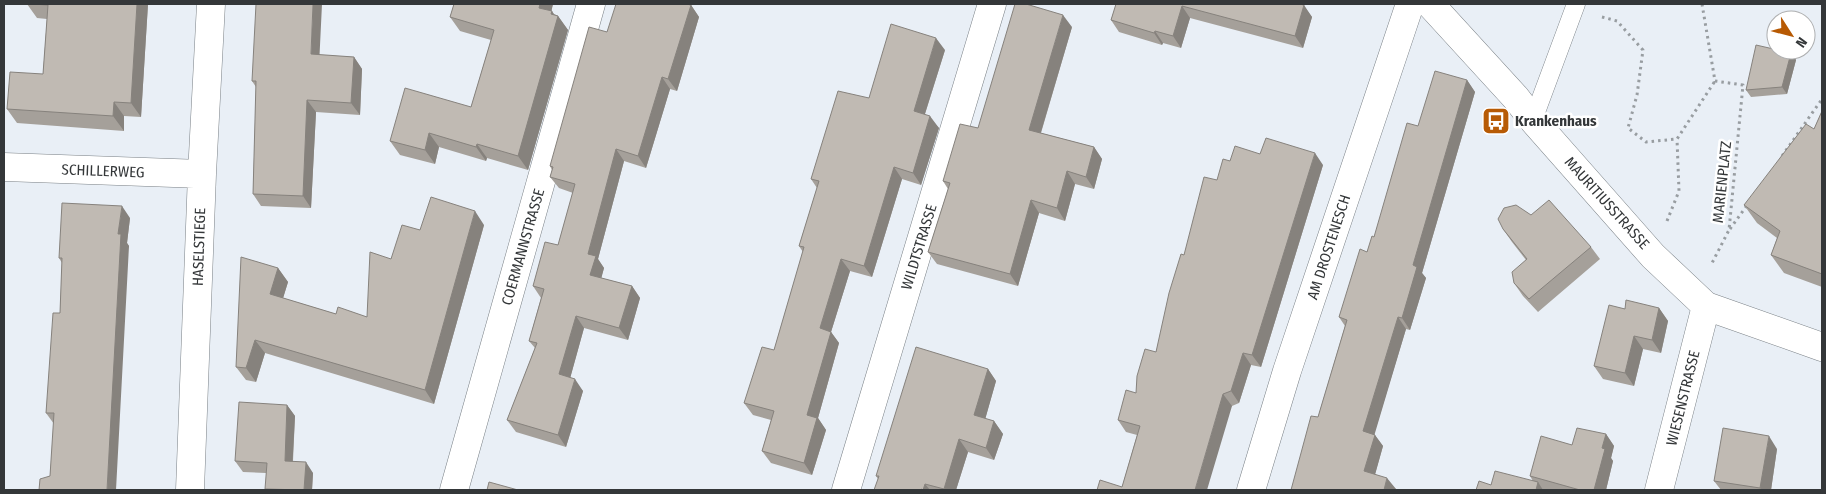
<svg xmlns="http://www.w3.org/2000/svg" width="1826" height="494" font-family="'Fira Sans Condensed',sans-serif">
<style>
.lines{fill:none;stroke-linecap:round;stroke-linejoin:round}
.service-casing{stroke:#7a8086;stroke-width:19}
.minor-casing{stroke:#7a8086;stroke-width:29}
.path{stroke:#989da1;stroke-width:3;stroke-dasharray:2.5 4;stroke-linecap:butt}
.service{stroke:#fff;stroke-width:18}
.minor{stroke:#fff;stroke-width:28}
.wall{fill:#a5a09a}
.shaded-wall{fill:#86827d}
.building{fill:#c0bab3;stroke:#86827d}
.labels{text-anchor:middle;dominant-baseline:central;stroke-width:5;stroke-linejoin:round;paint-order:stroke}
.poi-label{font-size:15px;font-weight:bold;fill:#343739;stroke:#fff;text-anchor:start}
.street-label{font-size:15px;fill:#343739;stroke:#fff}
</style>
<rect width="100%" height="100%" fill="#e9eff6"/>
<g class="lines">
<defs>
<path id="service" d="M1533 120 1576 4"/>
<path id="minor" d="M1430 4 1516 98 1533 120 1653 256 1706 306 1822 347
M4 167 202 174
M190 490 202 174 211 4
M454 490 591 4
M846 490 992 4
M1251 490 1287 371 1410 4
M1659 490 1706 306"/>
</defs>
<!-- service casing -->
<use href="#service" class="service-casing"/>
<!-- minor casing -->
<use href="#minor" class="minor-casing"/>
<!-- path -->
<path class="path" d="M1702 4 1715 81 1743 85 1729 230 1711 265
M1602 17 1617 21 1643 50 1637 95 1628 128 1646 142 1677 139 1715 81
M1782 156 1822 99
M1667 221 1679 191 1677 139
M1730 229 1748 204"/>
<!-- service -->
<use href="#service" class="service"/>
<!-- minor -->
<use href="#minor" class="minor"/>
</g>
<!-- wall -->
<path class="wall" d="M27 4H148L141 117 124 116V131L17 123 7 109 43 74 47 19 37 18Z
M454 4H553L551 11 554 14 558 16 568 30 528 170 487 158 486 161 439 147 435 164 400 155 390 141 471 107 491 40 460 31 450 17Z
M1116 4H1303V5L1312 17 1303 48 1190 18 1181 48 1163 43 1162 45 1119 32 1111 20Z
M691 5 699 17 677 91 670 89 646 168 624 161 598 259 604 268 601 278 632 286 640 298 628 340 584 328 570 378 583 391 566 447 516 432 507 420 535 348 529 341 541 298 533 286 558 245 573 193 559 188 550 177 552 170 550 166 607 32Z
M1072 27 1041 133 1094 147 1102 159 1094 189 1075 184 1065 221 1039 213 1018 286 937 264 928 252 948 189 943 181 978 128Z
M945 50 925 114 939 128 921 185 902 179 872 277 850 271 831 332 839 343 818 418 826 430 812 475 771 463 762 451 771 420 753 415 744 403 774 350 803 252 799 246 817 188 811 179 869 98Z
M1791 53 1796 60 1787 94 1751 97 1746 90Z
M320 55 354 57 362 69 360 115 316 112 311 208 261 206 253 194 256 87 252 81Z
M1467 80 1475 92 1422 273 1426 278 1410 330 1406 329 1374 434 1383 446 1375 474 1396 489 1395 490H1291L1318 417 1345 326 1339 317 1367 252 1374 237Z
M1822 111V287L1784 273 1771 255 1777 238 1757 223 1744 205 1814 129Z
M1260 154 1323 165 1261 367 1251 365 1239 403 1232 406 1122 487 1137 435 1126 432 1118 420 1136 393 1156 352 1184 255 1217 180 1230 161Z
M1531 215 1591 247 1600 259 1538 312 1523 296 1514 283 1526 260 1512 242 1503 229Z
M130 218 127 243 129 246 50 476 54 424 46 413 60 313 62 263 59 258Z
M484 225 434 404 265 353 256 382 246 380 236 367 278 268 288 282 283 298 336 314 367 317 391 259 420 230Z
M1659 308 1668 321 1661 353 1643 349 1634 386 1603 379 1594 366 1625 309Z
M988 369 996 381 985 419 994 421 1003 434 994 460 968 452 956 490H874L878 479 876 476Z
M287 405 295 416 293 461 313 473 312 490H266V473L243 472 235 461Z
M1606 434 1614 446 1611 458 1613 461 1606 490H1476L1491 485 1533 481 1530 476 1572 445Z
M1777 449 1771 490H1721L1714 481Z"/>
<!-- shaded-wall -->
<path class="shaded-wall" d="M137 4H148L141 117 131 103Z
M313 4H322L319 66 311 54Z
M540 4H553L549 22 539 8Z
M691 5 699 17 677 91 668 79Z
M1304 5 1312 17 1303 48 1295 36Z
M1182 6 1190 18 1181 48 1173 36Z
M552 11 557 19 558 16 568 30 528 170 518 156Z
M1063 15 1072 27 1038 142 1029 130Z
M1155 31 1163 43 1162 45 1154 33Z
M936 38 945 50 922 123 914 111Z
M1791 53 1796 60 1787 94 1782 87Z
M354 57 362 69 360 115 351 103Z
M662 77 670 89 646 168 638 156Z
M1467 80 1475 92 1422 273 1426 278 1410 330 1402 318 1413 265Z
M307 100 316 112 311 208 303 196Z
M114 102 124 116V131L113 116Z
M930 116 939 128 921 185 913 173Z
M429 133 439 147 435 164 425 150Z
M477 144 487 158 486 161 476 147Z
M1094 147 1102 159 1094 189 1086 177Z
M616 149 624 161 598 259 604 268 599 287 590 275 588 254Z
M1315 153 1323 165 1261 367 1252 355Z
M894 167 902 179 872 277 864 266Z
M1067 171 1075 184 1065 221 1057 208Z
M1031 200 1039 213 1018 286 1010 274Z
M122 206 130 218 127 243 129 246 116 490H107L118 234Z
M475 211 484 225 434 404 425 390Z
M841 259 850 271 831 332 839 343 818 418 826 430 812 475 804 463 807 415 820 328Z
M278 268 288 282 280 308 270 294Z
M632 286 640 298 628 340 619 328Z
M1659 308 1668 321 1661 353 1652 340Z
M576 316 584 328 568 386 559 374Z
M1398 317 1406 329 1372 443 1363 431Z
M1634 336 1643 349 1634 386 1625 373Z
M255 340 265 353 256 382 246 368Z
M1243 353 1251 365 1239 403 1231 391Z
M988 369 996 381 983 427 974 415Z
M575 379 583 391 566 447 558 435Z
M1223 394 1232 406 1207 490H1195Z
M287 405 295 416 292 472 285 461Z
M994 421 1003 434 994 460 986 448Z
M1606 434 1614 446 1611 458 1613 461 1606 490H1594L1602 448Z
M1375 435 1383 446 1373 482 1364 471Z
M1769 436 1777 449 1771 490H1761L1760 488Z
M959 439 968 452 956 490H945L944 489Z
M306 462 313 473 312 490H304Z
M1387 478 1396 489 1395 490H1384Z
M1538 482 1543 490H1536Z
M925 484 930 490H923Z"/>
<!-- building -->
<path class="building" d="M32 4H137L131 103 114 102 113 116 7 109 10 72 43 74 48 5Z
M256 4H313L311 54 354 57 351 103 307 100 303 196 253 194 256 81H252Z
M454 4H540L539 8 552 11 551 14 558 16 518 156 477 144 476 147 429 133 425 150 390 141 405 88 471 107 494 30 450 17Z
M616 4H686L691 5 668 79 662 77 638 156 616 149 588 254 596 256 590 275 632 286 619 328 576 316 559 374 575 379 558 435 507 420 537 343 529 341 544 289 533 286 545 242 558 245 575 184 550 177 553 167 550 166 589 27 607 32Z
M1015 4H1026L1063 15 1029 130 1094 147 1086 177 1067 171 1057 208 1031 200 1010 274 928 252 950 183 943 181 960 124 978 128Z
M1116 4H1299L1304 5 1295 36 1182 6 1173 36 1155 31 1154 33 1111 20Z
M891 24 936 38 914 111 930 116 913 173 894 167 864 266 841 259 820 328 831 332 807 415 817 418 804 463 762 451 774 411 744 403 762 347 774 350 804 247 799 246 819 181 811 179 838 91 869 98Z
M1756 45 1791 53 1782 87 1746 90Z
M1435 71 1467 80 1413 265 1417 267 1402 318 1398 317 1363 431 1375 435 1364 471 1387 478 1384 490H1291L1311 416 1318 417 1347 320 1339 317 1360 249 1367 252 1372 236 1374 237 1407 123 1418 126Z
M1822 111V274L1771 255 1780 231 1744 205 1806 124 1814 129Z
M1266 138 1315 153 1252 355 1243 353 1231 391 1223 394 1195 490H1097L1100 480 1122 487 1140 426 1118 420 1126 390 1136 393 1137 376 1145 349 1156 352 1169 293 1181 254 1184 255 1204 177 1217 180 1223 159 1230 161 1235 146 1260 154Z
M431 197 475 211 425 390 255 340 246 368 236 367 241 257 278 268 270 294 336 314 338 307 367 317 370 252 391 259 402 225 420 230Z
M1549 200 1591 247 1529 299 1514 283 1512 272 1527 259 1503 229 1498 219 1504 208 1516 205 1531 215Z
M62 203 122 206 118 234H121L107 490H39L40 479 50 476 54 413H46L53 313H60L62 258H59Z
M1626 300 1659 308 1652 340 1634 336 1625 373 1594 366 1609 305 1625 309Z
M916 347 988 369 974 415 994 421 986 448 959 439 944 489 925 484 923 490 921 489 920 490H874L879 476H876Z
M239 402 287 405 285 461 306 462 304 490 265 489 267 463 235 461Z
M1577 428 1606 434 1602 448 1605 449 1594 490H1580L1530 476 1541 436 1572 445Z
M1723 428 1769 436 1760 488 1714 481Z
M1495 471 1538 482 1536 490H1476L1479 481 1491 485Z
M489 482 518 490H487Z"/>
<!-- icons -->
<defs>
<symbol id="bus-square" viewBox="-11 -11 22 22"><rect x="-9" y="-9" width="18" height="18" rx="4" fill="#b75a04" stroke="#fff"/><path d="M-5-6H5V4H4V6H2V4H-2V6H-4V4H-5ZM-3.5-4V0h7V-4ZM-3.5 1.2v1.5H-2V1.2ZM2 1.2v1.5H3.5V1.2Z" fill="#fff"/></symbol>
</defs>
<g fill-rule="evenodd">
<use href="#bus-square" x="1480" y="105" width="32" height="32"/>
</g>
<g class="labels">
<!-- poi labels -->
<g class="poi-label">
<text x="1515" y="121">Krankenhaus</text>
</g>
<!-- street labels -->
<g class="street-label">
<text transform="translate(103 171) rotate(2)">SCHILLERWEG</text>
<text transform="translate(1722 182) rotate(-84)">MARIENPLATZ</text>
<text transform="translate(1607 203) rotate(48)">MAURITIUSSTRASSE</text>
<text transform="translate(199 247) rotate(-88)">HASELSTIEGE</text>
<text transform="translate(523 247) rotate(-74)">COERMANNSTRASSE</text>
<text transform="translate(919 247) rotate(-73)">WILDTSTRASSE</text>
<text transform="translate(1329 247) rotate(-72)">AM DROSTENESCH</text>
<text transform="translate(1683 398) rotate(-76)">WIESENSTRASSE</text>
</g>
</g>
<!-- border -->
<rect width="1826" height="494" fill="none" stroke="#343739" stroke-width="10"/>
<!-- north arrow -->
<g transform="translate(1791 35) rotate(126)"><circle r="24" fill="#ffffff" stroke="#aeafb0"/>
<path d="M0-4L9 19L0 12L-9 19Z" fill="#b75a04"/>
<text y="-8" font-size="14" font-weight="bold" text-anchor="middle" fill="#343739">N</text>
</g>
</svg>
